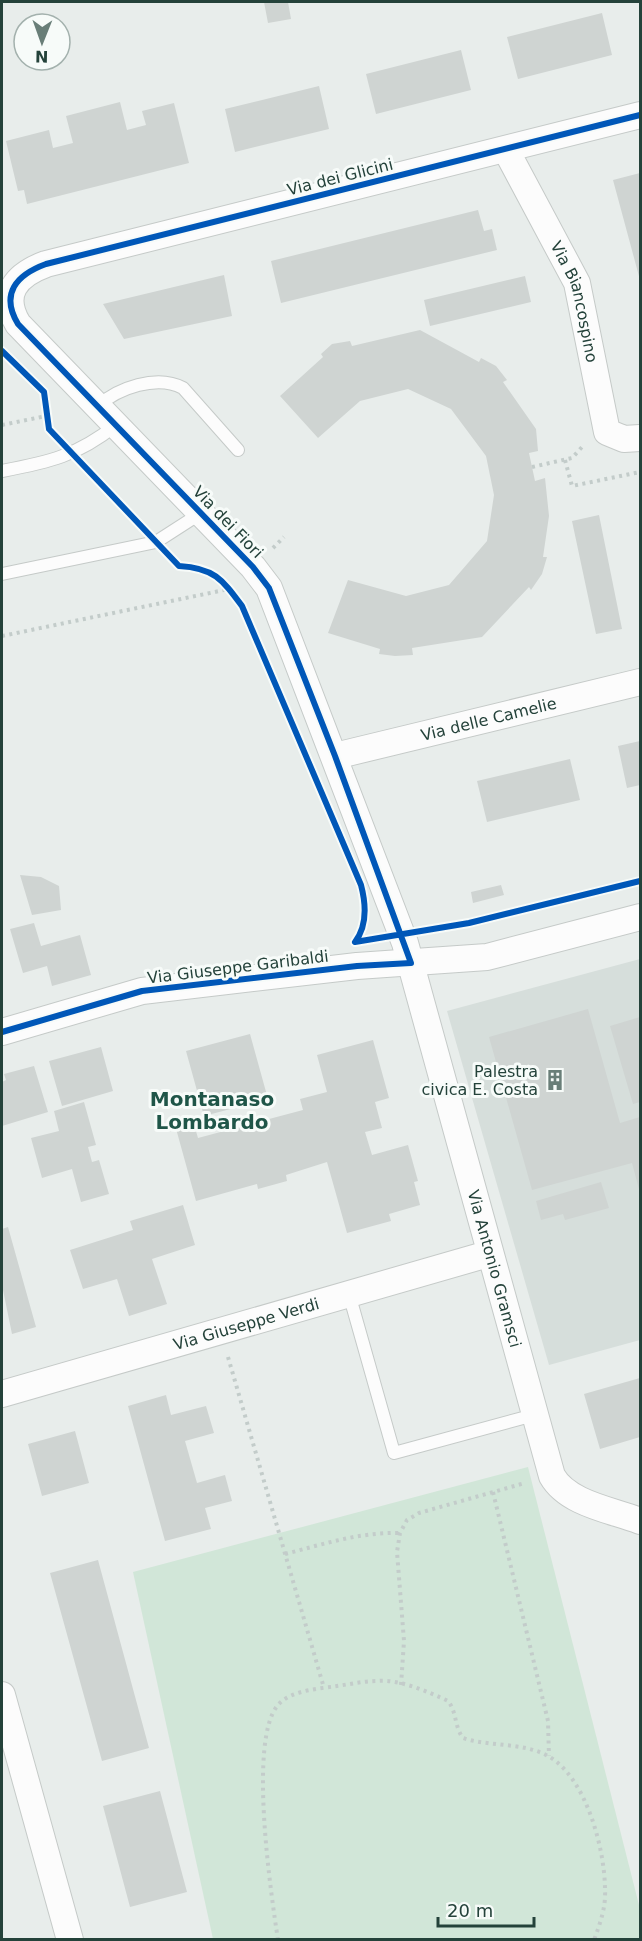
<svg xmlns="http://www.w3.org/2000/svg" width="642" height="1941" font-family="'DejaVu Sans',sans-serif">
<style>
.built{fill:#d6dedb}
.green{fill:#d1e6d8}
.building{fill:#cfd4d2}
.lines{fill:none;stroke-linecap:round;stroke-linejoin:round}
.lane-casing{stroke:#c5cac8;stroke-width:14}
.street-casing{stroke:#c5cac8;stroke-width:28}
.path{stroke:#c3ccca;stroke-width:4;stroke-dasharray:3 4.5;stroke-linecap:butt}
.lane{stroke:#fcfcfc;stroke-width:12}
.street{stroke:#fcfcfc;stroke-width:26}
.cycleway-casing{stroke:#f7fbf9;stroke-width:10}
.cycleway{stroke:#0057b8;stroke-width:6}
.labels{text-anchor:middle;dominant-baseline:central;stroke-width:6;stroke-linejoin:round;paint-order:stroke}
.street-label{font-size:16px;fill:#24423a;stroke:#f7fbf9}
.poi-label{font-size:16px;fill:#24423a;stroke:#f7fbf9;text-anchor:end}
.quarter-label{font-size:20px;font-weight:bold;fill:#1f5548;stroke:#f7fbf9}
</style>
<rect width="100%" height="100%" fill="#e8edeb"/>
<!-- built -->
<path class="built" d="M640 959V1340L549 1365 447 1011Z"/>
<!-- green -->
<path class="green" d="M528 1467 640 1909V1939H213L133 1572Z"/>
<!-- building -->
<path class="building" d="M264 2H288L291 19 268 23Z
M602 13 612 55 518 79 507 37Z
M461 50 471 90 376 114 366 74Z
M319 86 329 129 235 152 225 109Z
M120 102 127 130 146 125 142 111 174 103 189 163 27 204 24 190 18 191 6 141 49 130 53 148 73 143 66 116Z
M640 173V280L613 180Z
M478 210 484 231 492 229 497 250 281 303 271 261Z
M224 275 232 316 124 339 103 304Z
M525 276 531 302 430 326 424 300Z
M420 330 479 362 481 358 496 366 507 380 503 382 536 429 538 451 529 453 535 481 545 478 549 516 543 557H547L542 574 531 590 529 587 482 637 412 648 413 655 395 656 379 654 380 649 328 633 348 580 406 596 449 585 487 541 494 495 486 456 451 409 408 389 360 401 318 438 280 396 323 357 321 354 332 344 350 341 352 346Z
M599 515 622 629 596 634 572 521Z
M640 741V785L627 788 618 746Z
M570 759 580 800 487 822 477 781Z
M20 875 41 877 59 886 61 910 32 915Z
M501 885 504 895 473 903 471 892Z
M34 923 41 946 80 935 91 975 52 986 47 966 23 973 10 929Z
M588 1009 620 1123 640 1117V1193L632 1163 532 1190 489 1037Z
M640 1017V1102L633 1104 610 1026Z
M250 1034 268 1099 204 1116 186 1051Z
M373 1040 389 1098 375 1102 382 1128 365 1132 372 1155 408 1145 418 1181 414 1182 420 1205 389 1214 391 1221 347 1233 327 1162 286 1175 287 1181 258 1189 257 1184 196 1201 175 1125 193 1121 198 1138 303 1110 300 1099 327 1092 317 1055Z
M101 1047 113 1091 62 1106 49 1061Z
M34 1066 48 1112 2 1126V1082L6 1080 4 1074Z
M84 1102 96 1145 88 1147 92 1162 99 1160 109 1194 81 1202 72 1169 42 1178 31 1138 59 1131 54 1111Z
M601 1182 609 1208 565 1220 563 1214 541 1220 536 1201Z
M183 1205 195 1245 152 1259 167 1304 129 1316 117 1279 83 1289 70 1250 133 1230 130 1221Z
M8 1227 36 1327 12 1334 2 1285V1229Z
M640 1378V1437L600 1449 584 1394Z
M166 1395 171 1415 206 1406 214 1433 185 1441 197 1483 225 1475 232 1501 205 1508 211 1529 165 1541 128 1406Z
M75 1431 89 1483 42 1496 28 1444Z
M98 1560 149 1748 102 1761 50 1573Z
M160 1791 187 1892 130 1907 103 1806Z"/>
<g class="lines">
<defs>
<path id="lane" d="M98 406C118 388 157 374 183 388L238 450
M2 471C49 462 77 456 116 425
M2 574 156 542 201 513
M349 1294 394 1453 534 1415"/>
<g id="street">
<path id="s1" d="M640 115 46 264C16 275 0 294 18 324L253 567 269 588 405 943 552 1476C568 1504 612 1510 640 1521"/>
<path id="s2" d="M506 150 577 283 607 432 624 439 640 438"/>
<path id="s3" d="M335 756 640 682"/>
<path d="M2 1032 142 991 357 966 487 957 640 917"/>
<path id="s4" d="M2 1394 488 1254"/>
<path d="M2 1695 70 1940"/>
</g>
</defs>
<!-- lane casing -->
<use href="#lane" class="lane-casing"/>
<!-- street casing -->
<use href="#street" class="street-casing"/>
<!-- path -->
<path class="path" d="M2 425 46 416
M565 460 572 486 640 472
M532 467 572 458 582 447
M273 548 284 537
M2 636 234 588
M228 1357 324 1688
M493 1492 548 1721 549 1756
M285 1554C324 1544 360 1532 400 1533
M401 1685 404 1641 397 1552 400 1533 407 1520 419 1513 525 1483
M278 1940C271 1894 248 1739 278 1705 291 1690 318 1689 337 1686 351 1684 364 1681 378 1681 399 1679 429 1692 448 1701 457 1712 454 1726 463 1738 490 1747 523 1742 548 1756 586 1777 605 1849 605 1890 606 1907 600 1924 594 1940"/>
<!-- lane -->
<use href="#lane" class="lane"/>
<!-- street -->
<use href="#street" class="street"/>
<defs>
<path id="cycleway" d="M2 351 44 392 49 429 179 566C214 568 222 579 242 606L361 885C366 904 368 925 355 942L469 923 640 881
M2 1032 142 991 357 966 411 963 335 756 269 588 253 567 18 324C0 294 16 275 46 264L640 115"/>
</defs>
<!-- cycleway casing -->
<use href="#cycleway" class="cycleway-casing"/>
<!-- cycleway -->
<use href="#cycleway" class="cycleway"/>
</g>
<!-- icons -->
<defs>
<symbol id="building-bare" viewBox="-9 -9 18 18"><path d="M-4-6H4V6H1V3H-1V6H-4ZM-2.5-4.3h1.7v1.8h-1.7ZM.8-4.3h1.7v1.8H.8ZM-2.5-1h1.7V.8h-1.7ZM.8-1h1.7V.8H.8Z" fill="#697e78" stroke="#f7fbf9" stroke-width="2.5" paint-order="stroke"/></symbol>
</defs>
<g fill-rule="evenodd">
<use href="#building-bare" x="540" y="1065" width="30" height="30"/>
</g>
<g class="labels">
<!-- street labels -->
<g class="street-label">
<text transform="translate(340 177) rotate(-14)">Via dei Glicini</text>
<text stroke="none"><textPath href="#s2" startOffset="168">Via Biancospino</textPath></text>
<text transform="translate(228 522) rotate(46)">Via dei Fiori</text>
<text stroke="none"><textPath href="#s3" startOffset="158">Via delle Camelie</textPath></text>
<text transform="translate(238 967) rotate(-7)">Via Giuseppe Garibaldi</text>
<text stroke="none"><textPath href="#s1" startOffset="1774">Via Antonio Gramsci</textPath></text>
<text stroke="none"><textPath href="#s4" startOffset="254">Via Giuseppe Verdi</textPath></text>
</g>
<!-- poi labels -->
<g class="poi-label">
<text x="538" y="1071">Palestra<tspan x="538" dy="18">civica E. Costa</tspan></text>
</g>
<!-- quarter labels -->
<g class="quarter-label">
<text x="212" y="1099">Montanaso<tspan x="212" dy="23">Lombardo</tspan></text>
</g>
</g>
<!-- border -->
<rect width="642" height="1941" fill="none" stroke="#24423a" stroke-width="6"/>
<!-- north arrow -->
<g transform="translate(42 42) rotate(181)"><circle r="28" fill="#f7fbf9" stroke="#a3b1ad" stroke-width="1.5"/>
<path d="M0-4.5L10 22L0 15L-10 22Z" fill="#697e78"/>
<text y="-9" font-size="16" font-weight="bold" text-anchor="middle" fill="#24423a">N</text>
</g>
<!-- scale -->
<path d="M438 1917v9h96v-9" fill="none" stroke="#24423a" stroke-width="3"/>
<text x="447" y="1917" font-size="18" fill="#24423a" stroke="#f7fbf9" stroke-width="4.5" paint-order="stroke">20 m</text>
</svg>
